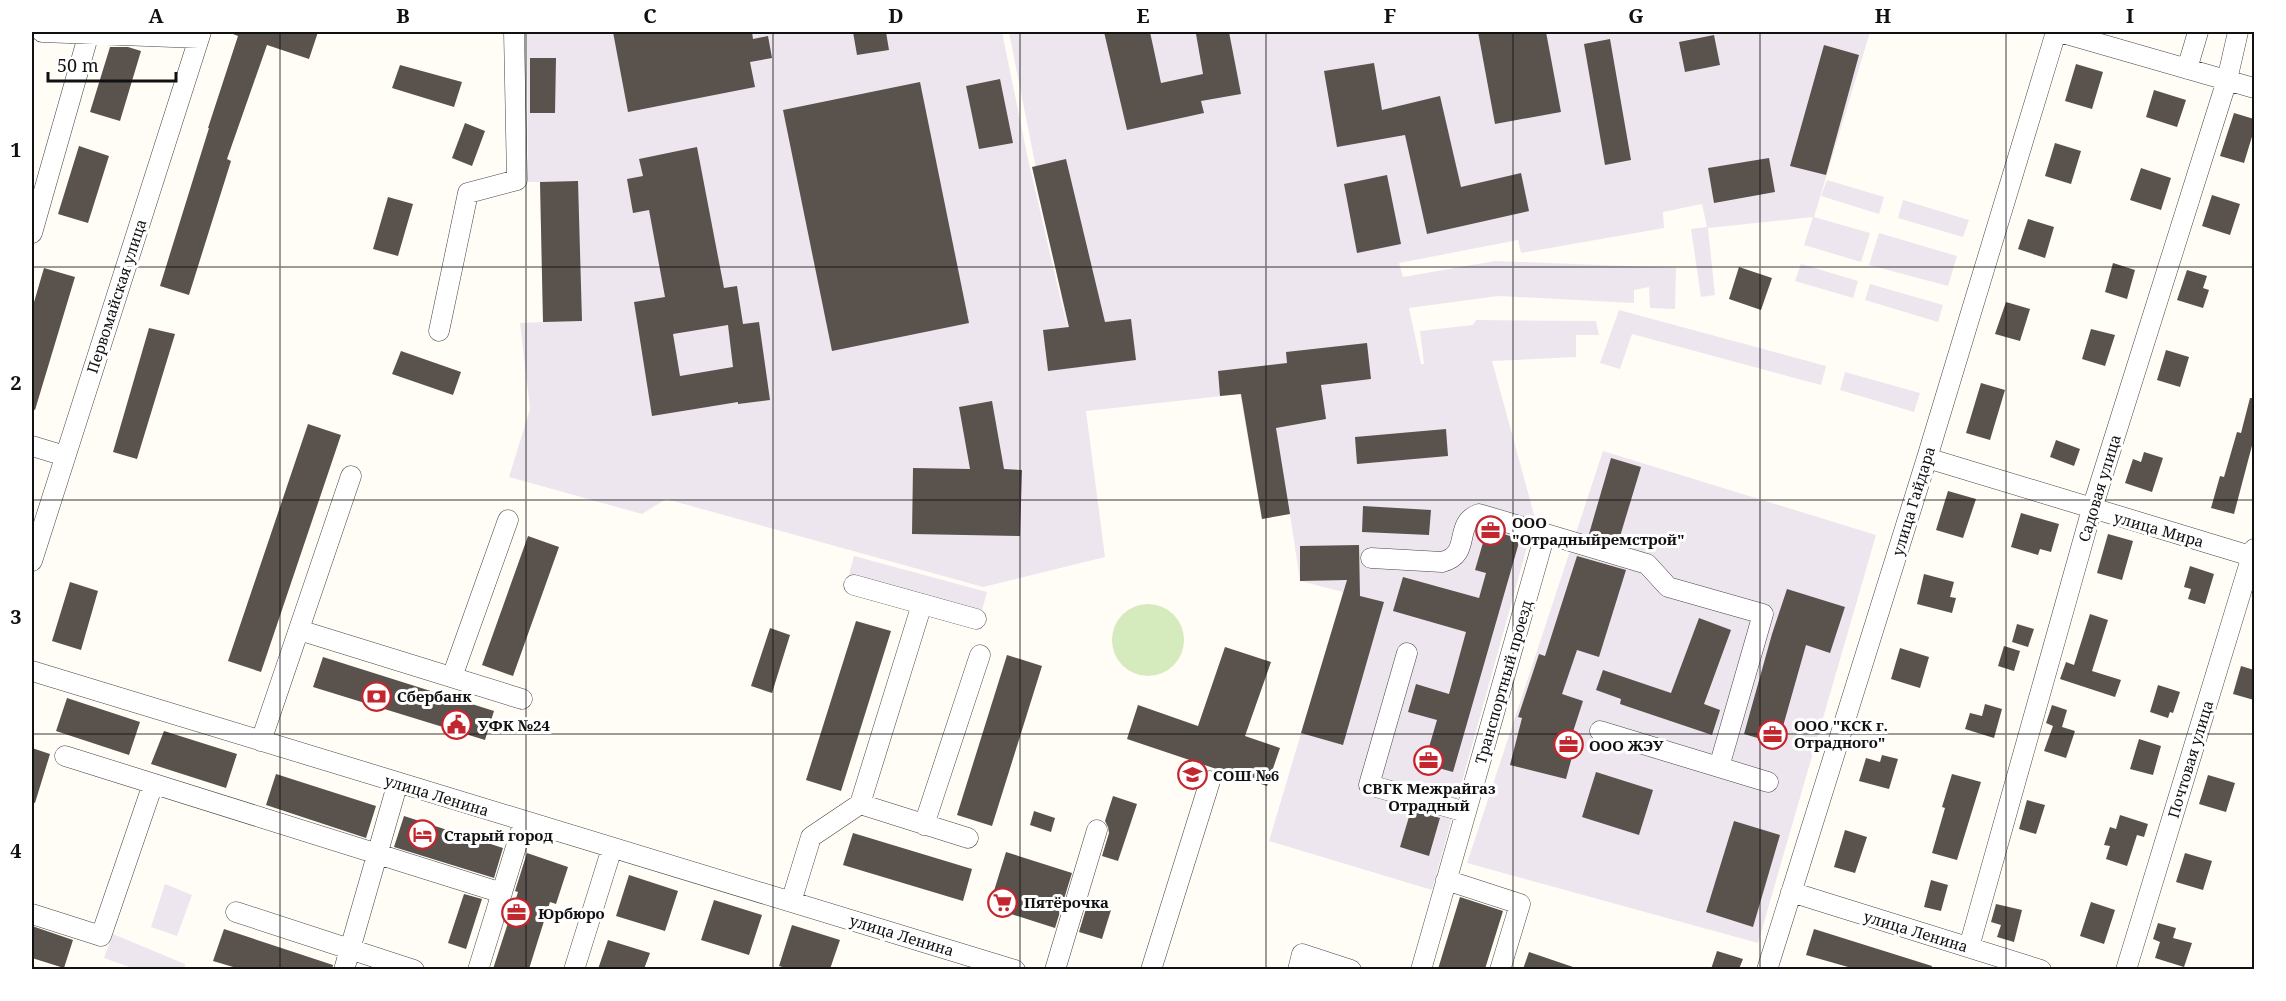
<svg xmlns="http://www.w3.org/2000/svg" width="2286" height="1001" font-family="'Noto Serif',serif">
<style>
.industrial{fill:#eee6ef}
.green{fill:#d5ebbd}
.building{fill:#5a524d;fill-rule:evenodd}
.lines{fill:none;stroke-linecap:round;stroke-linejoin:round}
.minor-casing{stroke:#444;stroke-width:21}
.minor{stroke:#fff;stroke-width:20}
.grid{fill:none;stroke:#111;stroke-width:1.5;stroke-opacity:0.55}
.labels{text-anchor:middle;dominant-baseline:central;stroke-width:6;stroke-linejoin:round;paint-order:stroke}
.street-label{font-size:15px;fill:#111;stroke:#fff}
.poi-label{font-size:15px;font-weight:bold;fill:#111;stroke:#fff;text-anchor:start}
.neatline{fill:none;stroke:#111;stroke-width:2}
.grid-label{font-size:20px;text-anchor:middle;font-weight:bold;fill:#111}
</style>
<rect width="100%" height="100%" fill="#fffdf5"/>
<!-- industrial -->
<path class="industrial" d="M527 32H1002L1028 159 1069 335 1009 32H1870L1814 217 1870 233 1861 262 1804 245 1813 217 1708 228 1715 295 1701 297 1691 229 1707 227 1702 204 1663 212 1664 228 1521 253 1518 240 1399 263 1403 277 1495 261 1676 268 1675 309 1650 308 1649 287 1634 290V303L1498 296 1409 308 1421 364H1424L1420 331 1473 325 1476 320 1596 321 1599 335H1576V357L1492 361 1535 518 1432 890 1269 841 1343 592 1300 581 1290 514 1262 519 1240 394 1086 411 1105 557 983 587 666 499 642 514 509 477 530 409 520 323 543 322 540 182H528Z
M1827 180 1884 197 1879 214 1821 196Z
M1903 200 1969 220 1963 237 1898 218Z
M1879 233 1957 256 1948 286 1869 265Z
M1801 264 1858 281 1853 298 1795 281Z
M1870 284 1943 305 1938 322 1865 300Z
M1619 310 1826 366 1821 385 1632 334 1620 369 1600 363Z
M1845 372 1920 393 1914 412 1840 390Z
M1603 451 1876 535 1758 943 1467 863Z
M854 556 987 592 982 610 849 574Z
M165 884 192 895 177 936 151 927Z
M113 934 185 964 184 969H135L104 958Z"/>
<!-- green -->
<path class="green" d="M1112 640a36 36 0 1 1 72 0a36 36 0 1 1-72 0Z"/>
<!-- building -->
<path class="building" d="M234 32H318L309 59 267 45 227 159 231 161 189 295 160 286 209 128H208L238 36 233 34Z
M613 32H752L753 39 768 36 772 58 750 62 755 87 628 112Z
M853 32H886L889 50 857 55Z
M1104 32H1150L1161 83 1203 74 1196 34 1229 32 1241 94 1201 101 1204 113 1127 130Z
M1478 32H1546L1561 112 1495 124Z
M1714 35 1720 65 1685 72 1679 42Z
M1610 39 1631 160 1605 165 1584 44Z
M1824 45 1859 55 1826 175 1790 166Z
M110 47H128L141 51 120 121 90 112Z
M530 58H556L555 113H530Z
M1374 63 1382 110 1440 96 1461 187 1521 173 1529 211 1427 234 1405 135 1337 147 1324 71Z
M2076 64 2103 72 2092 109 2065 101Z
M400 65 462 82 454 107 392 88Z
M1000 79 1013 143 979 149 966 86Z
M920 82 969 323 832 351 783 110Z
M2154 90 2186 100 2177 127 2146 117Z
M2234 113 2254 119V130L2244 163 2220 156Z
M465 123 485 131 472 166 452 158Z
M2055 143 2081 151 2071 184 2045 176Z
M79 146 109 156 88 223 58 214Z
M697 147 724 288 737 286 743 324 759 322 770 400 738 404V402L652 416 634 302 665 297 649 210 633 213 627 179 643 176 639 159ZM728 325 733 367 680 376 673 334Z
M1769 158 1775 192 1714 203 1708 168Z
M1066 159 1105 322 1131 319 1136 360 1048 371 1043 330 1069 327 1032 167Z
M2141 168 2171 178 2161 210 2130 200Z
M1387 175 1401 244 1357 253 1344 184Z
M578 181 582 321 543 322 540 182Z
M2212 195 2240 204 2230 235 2202 226Z
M388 197 413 204 398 256 373 249Z
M2028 219 2054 227 2045 258 2018 249Z
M2113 263 2135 270 2127 299 2105 292Z
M1739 267 1772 278 1761 310 1729 299Z
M44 268 75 277 35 410 32 409V309Z
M2187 270 2207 276 2203 288 2209 290 2203 308 2177 300Z
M2006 302 2030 309 2020 341 1995 334Z
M149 328 175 334 137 459 113 452Z
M2091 329 2115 335 2105 366 2082 359Z
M1367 343 1371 379 1321 385 1326 419 1276 428 1290 514 1262 519 1241 394 1220 396 1218 371 1287 363 1286 352Z
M2166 350 2189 357 2180 387 2157 380Z
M401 351 461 372 453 395 392 374Z
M1981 383 2005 390 1990 440 1966 433Z
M2250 398H2254V438L2234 514 2211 508 2220 476 2224 477 2237 432 2241 433Z
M992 401 1004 469 1022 470 1020 536 912 534 913 468 970 469 959 407Z
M308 424 341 435 261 672 228 661Z
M1446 429 1448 456 1357 464 1355 437Z
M2056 440 2080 449 2074 466 2050 457Z
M2144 452 2163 458 2152 492 2125 483 2133 459 2141 462Z
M1611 458 1641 467 1618 543 1589 534Z
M1948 491 1976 499 1963 538 1936 530Z
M1363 506 1431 510 1429 535 1362 532Z
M2021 513 2059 524 2051 552 2040 549 2038 555 2011 547Z
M1487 529 1520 539 1453 772 1424 764 1437 720 1408 712 1416 684 1449 694 1466 632 1393 611 1403 577 1479 598 1486 573 1475 570Z
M2108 534 2133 541 2122 580 2097 573Z
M528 536 559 547 513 676 482 665Z
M1359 545 1360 596 1384 602 1343 745 1301 733 1347 580 1300 581V546Z
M1577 556 1626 570 1599 657 1577 650 1562 694 1583 701 1570 741 1576 742 1566 779 1510 765 1522 718 1518 717 1539 654 1545 656Z
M2190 566 2214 574 2205 604 2188 599 2191 589 2184 587Z
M1924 574 1954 582 1950 597 1956 598 1952 613 1917 604Z
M70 582 98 591 81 650 52 641Z
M1787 589 1845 607 1830 653 1806 645 1778 744 1744 734 1772 634Z
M2090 614 2108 620 2092 671 2121 680 2115 697 2060 679 2066 662 2074 665Z
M1699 618 1731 630 1704 704 1720 710 1712 735 1620 704 1621 699 1596 690 1603 670 1671 693Z
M856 621 891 631 841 791 806 780Z
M2017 624 2034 629 2028 647 2012 642Z
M770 628 790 635 772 693 751 686Z
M2004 646 2020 651 2014 671 1998 666Z
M1225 647 1271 662 1245 736 1280 748 1267 786 1127 739 1138 705 1198 726Z
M1900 648 1929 657 1920 688 1891 679Z
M1007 655 1042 666 992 826 957 815Z
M323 657 494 711 485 740 313 687Z
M2241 666 2254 670V700L2233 694Z
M2158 685 2180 692 2173 713 2170 712 2168 718 2150 712Z
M67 698 140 722 129 755 56 731Z
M1985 704 2002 709 1994 738 1965 729 1970 713 1982 716Z
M2052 705 2067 710 2062 727 2075 731 2066 758 2044 751 2053 726 2046 723Z
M164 731 237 754 226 788 151 764Z
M2139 739 2161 746 2153 775 2130 769Z
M32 748 50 754 35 803 32 802Z
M1882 755 1898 759 1889 789 1859 781 1866 758 1880 762Z
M1596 772 1653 790 1639 835 1582 817Z
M276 774 376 806 366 838 266 805Z
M1952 774 1981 782 1957 860 1932 853 1945 808 1942 807Z
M2208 775 2235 783 2226 812 2199 804Z
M1113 796 1137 804 1118 861 1102 856 1109 833 1108 827 1105 821Z
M2027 800 2045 805 2036 834 2019 829Z
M1411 810 1440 818 1429 856 1400 847Z
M1034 811 1055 818 1051 832 1030 825Z
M2120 815 2148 824 2144 837 2137 835 2127 866 2106 859 2110 846 2104 845 2110 827 2116 829Z
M404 816 503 848 494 878 394 847Z
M1734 821 1780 835 1753 927 1706 912Z
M1845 830 1867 837 1855 873 1834 867Z
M853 833 972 869 963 901 843 865Z
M1006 852 1072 873 1055 928 989 907Z
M527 853 568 867 556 904 550 902 529 969H493L518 892 515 891Z
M2185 853 2212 861 2203 890 2176 882Z
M629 875 678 891 665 931 616 916Z
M1931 880 1948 885 1941 911 1924 907Z
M464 894 482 899 466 949 448 943Z
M1460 897 1503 911 1485 969H1438Z
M714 900 762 915 749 955 701 940Z
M1088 902 1111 910 1102 939 1079 932Z
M2091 902 2115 910 2104 944 2080 936Z
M1996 904 2022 910 2014 942 1997 937 2001 925 1991 922Z
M2158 923 2176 928 2173 938 2192 943 2184 967 2155 958 2160 942 2153 939Z
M792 925 840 940 830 969H790L779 966Z
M32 926 73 940 64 968 32 958Z
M224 929 333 965 332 969H240L213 961Z
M1814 929 1932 966 1931 969H1855L1806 955Z
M608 940 650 953 644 969H598Z
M1717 951 1743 959 1739 969H1711Z
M1529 952 1573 967 1572 969H1523Z"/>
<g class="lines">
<defs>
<path id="minor" d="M42 32 199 38
M2059 32 2254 88
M2187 69 2198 32
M32 233 89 33
M439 331 468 193 517 180 514 32
M32 446 65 456
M1927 458 2254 557
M1371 558 1442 562C1473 554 1452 524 1479 514L1647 564 1668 587 1763 614 1719 767
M32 561 201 32
M854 585 976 619
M922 604 860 804 968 838
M299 630 522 699
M1407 653 1369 785 1466 812
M32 671 1015 970
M452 677 508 520
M1600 731 1768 782
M261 741 351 476
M65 756 502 893
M924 825 980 655
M1446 880 1520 904 1500 970
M1791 892 2041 970
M791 902 811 837 860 804
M236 912 414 970
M32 914 101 936 153 784
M1969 947 2092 509 2227 80 2238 32
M344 970 398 782
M478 970 524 821
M574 970 612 848
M1055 970 1097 830
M1151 970 1210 781
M1298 970 1302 954 1351 970
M1421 970 1545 534
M1767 970 1927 458 2056 32
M2126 970 2254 549"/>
</defs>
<!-- minor casing -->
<use href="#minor" class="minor-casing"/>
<!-- minor -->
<use href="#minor" class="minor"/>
</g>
<!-- grid -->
<path class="grid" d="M280 32V970M526 32V970M773 32V970M1020 32V970M1266 32V970M1513 32V970M1760 32V970M2006 32V970M32 267H2254M32 500H2254M32 734H2254"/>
<!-- icons -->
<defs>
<symbol id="office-ring" viewBox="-11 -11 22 22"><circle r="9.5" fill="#fff" stroke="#c4262e" stroke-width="1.5"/><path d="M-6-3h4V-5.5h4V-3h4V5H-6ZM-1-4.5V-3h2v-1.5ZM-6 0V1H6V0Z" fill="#c4262e"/></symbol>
<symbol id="bank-ring" viewBox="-11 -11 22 22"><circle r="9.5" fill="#fff" stroke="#c4262e" stroke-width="1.5"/><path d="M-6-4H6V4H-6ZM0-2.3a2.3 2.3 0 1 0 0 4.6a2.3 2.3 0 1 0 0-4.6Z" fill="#c4262e"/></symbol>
<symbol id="civic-ring" viewBox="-11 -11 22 22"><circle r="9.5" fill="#fff" stroke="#c4262e" stroke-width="1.5"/><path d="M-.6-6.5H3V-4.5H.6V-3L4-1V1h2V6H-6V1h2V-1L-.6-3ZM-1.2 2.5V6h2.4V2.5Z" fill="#c4262e"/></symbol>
<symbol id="school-ring" viewBox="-11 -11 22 22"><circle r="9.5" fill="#fff" stroke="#c4262e" stroke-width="1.5"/><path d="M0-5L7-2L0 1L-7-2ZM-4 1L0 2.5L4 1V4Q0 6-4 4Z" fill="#c4262e"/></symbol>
<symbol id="hotel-ring" viewBox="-11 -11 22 22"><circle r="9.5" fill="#fff" stroke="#c4262e" stroke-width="1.5"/><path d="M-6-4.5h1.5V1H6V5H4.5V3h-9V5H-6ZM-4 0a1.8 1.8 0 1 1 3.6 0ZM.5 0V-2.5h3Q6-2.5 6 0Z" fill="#c4262e"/></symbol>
<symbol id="supermarket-ring" viewBox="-11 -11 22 22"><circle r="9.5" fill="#fff" stroke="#c4262e" stroke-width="1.5"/><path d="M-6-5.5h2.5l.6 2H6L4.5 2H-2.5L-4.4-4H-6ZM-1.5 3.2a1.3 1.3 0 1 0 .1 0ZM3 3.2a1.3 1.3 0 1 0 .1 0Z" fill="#c4262e"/></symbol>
</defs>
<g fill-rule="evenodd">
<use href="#office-ring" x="1474" y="514" width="33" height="33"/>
<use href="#bank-ring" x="360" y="680" width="33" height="33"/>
<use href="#civic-ring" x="440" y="708" width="33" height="33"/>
<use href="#office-ring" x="1756" y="718" width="33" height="33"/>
<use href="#office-ring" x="1552" y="728" width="33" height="33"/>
<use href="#office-ring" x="1412" y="744" width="33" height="33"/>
<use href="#school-ring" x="1176" y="758" width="33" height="33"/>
<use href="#hotel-ring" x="406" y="818" width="33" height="33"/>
<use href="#supermarket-ring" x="986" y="886" width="33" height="33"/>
<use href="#office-ring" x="500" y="896" width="33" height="33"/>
</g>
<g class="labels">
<!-- street labels -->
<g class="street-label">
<text transform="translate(116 296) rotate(-72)">Первомайская улица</text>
<text transform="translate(2099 488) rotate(-73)">Садовая улица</text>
<text transform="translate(1913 501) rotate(-73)">улица Гайдара</text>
<text transform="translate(2159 529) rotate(16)">улица Мира</text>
<text transform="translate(1503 682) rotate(-74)">Транспортный проезд</text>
<text transform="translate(2190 759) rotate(-73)">Почтовая улица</text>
<text transform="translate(437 795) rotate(17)">улица Ленина</text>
<text transform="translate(1916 931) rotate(17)">улица Ленина</text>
<text transform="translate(902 935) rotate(17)">улица Ленина</text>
</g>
<!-- poi labels -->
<g class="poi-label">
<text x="1512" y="522">ООО<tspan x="1512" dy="17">"Отрадныйремстрой"</tspan></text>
<text x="397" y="696">Сбербанк</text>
<text x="478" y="725">УФК №24</text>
<text x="1794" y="725">ООО "КСК г.<tspan x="1794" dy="17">Отрадного"</tspan></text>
<text x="1589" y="745">ООО ЖЭУ</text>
<text x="1213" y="775">СОШ №6</text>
<text x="1429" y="788" text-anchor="middle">СВГК Межрайгаз<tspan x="1429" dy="17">Отрадный</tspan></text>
<text x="444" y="835">Старый город</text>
<text x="1024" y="902">Пятёрочка</text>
<text x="538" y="913">Юрбюро</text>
</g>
</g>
<!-- border -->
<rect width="2286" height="1001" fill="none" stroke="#ffffff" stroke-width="66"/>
<!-- scale -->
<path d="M48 72v9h128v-9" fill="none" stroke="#111111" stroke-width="3"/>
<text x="57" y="72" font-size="18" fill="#111111" stroke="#ffffff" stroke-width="4.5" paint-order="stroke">50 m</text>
<rect x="33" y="33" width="2220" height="935" class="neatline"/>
<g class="grid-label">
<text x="156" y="23">A</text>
<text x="403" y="23">B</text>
<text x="650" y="23">C</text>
<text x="896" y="23">D</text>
<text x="1143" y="23">E</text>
<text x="1390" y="23">F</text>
<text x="1636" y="23">G</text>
<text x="1883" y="23">H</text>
<text x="2130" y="23">I</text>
<text x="16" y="157">1</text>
<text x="16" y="390">2</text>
<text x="16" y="624">3</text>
<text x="16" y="858">4</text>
</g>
</svg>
